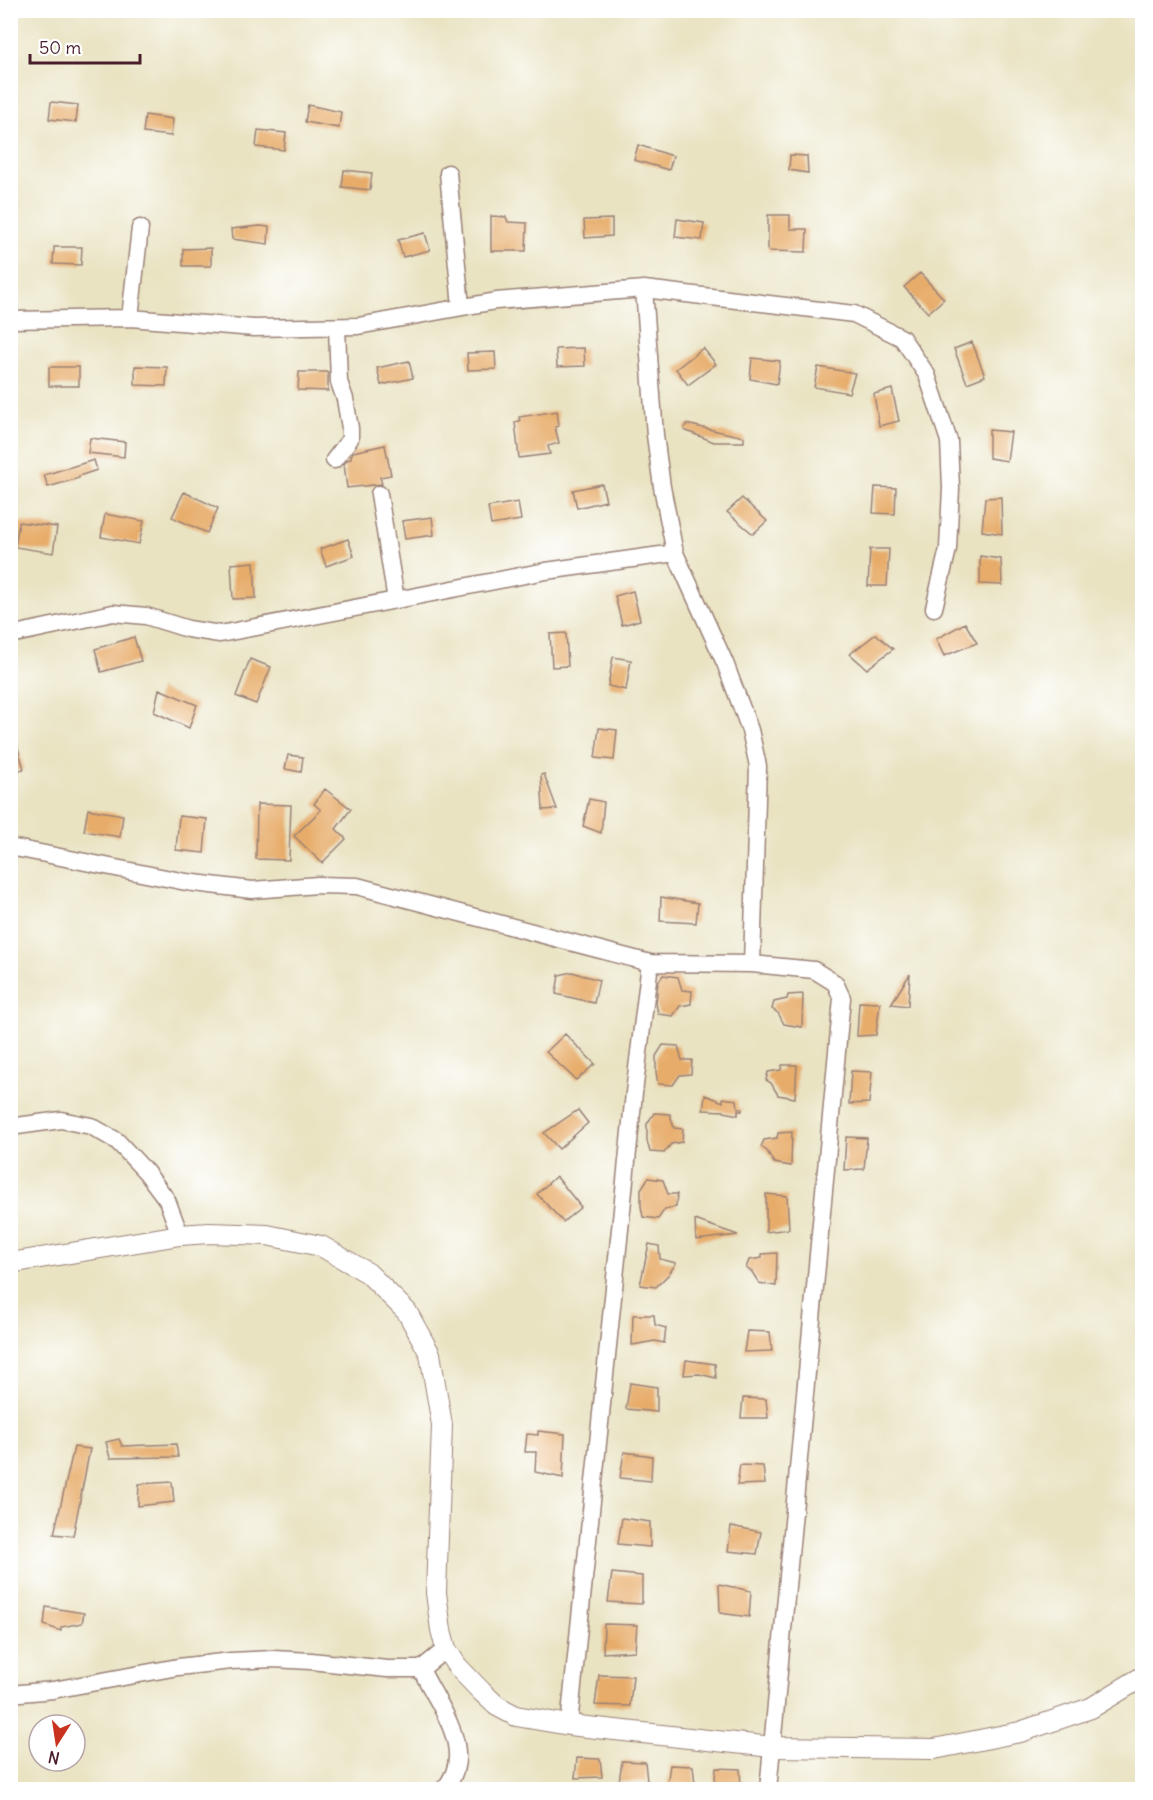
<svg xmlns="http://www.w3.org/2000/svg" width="1153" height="1800" font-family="Delius,sans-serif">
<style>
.building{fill:#e7ac69}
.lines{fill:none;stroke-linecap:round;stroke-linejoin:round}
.minor-casing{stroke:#9a8176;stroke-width:19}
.tertiary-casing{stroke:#9a8176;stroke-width:22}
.minor{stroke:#fff;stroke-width:16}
.tertiary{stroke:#fff;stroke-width:20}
</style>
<rect width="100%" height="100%" fill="#fff"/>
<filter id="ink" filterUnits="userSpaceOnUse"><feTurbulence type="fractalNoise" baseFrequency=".0167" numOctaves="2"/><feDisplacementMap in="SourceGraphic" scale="12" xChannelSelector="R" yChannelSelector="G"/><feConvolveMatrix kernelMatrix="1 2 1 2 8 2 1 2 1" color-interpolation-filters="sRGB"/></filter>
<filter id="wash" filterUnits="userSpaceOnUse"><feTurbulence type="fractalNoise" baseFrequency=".008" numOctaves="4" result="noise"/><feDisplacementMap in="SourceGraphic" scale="24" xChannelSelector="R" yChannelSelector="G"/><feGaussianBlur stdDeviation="1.35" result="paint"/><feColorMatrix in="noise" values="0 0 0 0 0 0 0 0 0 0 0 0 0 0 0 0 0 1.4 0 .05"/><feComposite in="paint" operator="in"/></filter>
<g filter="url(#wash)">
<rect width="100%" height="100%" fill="#e9e3c2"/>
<g id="blocks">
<!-- building -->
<path class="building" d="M51 102 78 105 76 122 49 119Z
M308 105 341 112 339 128 305 122Z
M145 115 173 119 171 136 143 133Z
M258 130 286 133 284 150 256 147Z
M638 145 673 156 669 170 634 160Z
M790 155 807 156 808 173 789 170Z
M344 170 372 173 370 190 342 187Z
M768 215H790V229H807L806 252 768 251Z
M491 216 506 217 508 222 527 223 526 251H491Z
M612 219V236L585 238 584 220Z
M677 219 704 223 702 240 675 237Z
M260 226 269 227 268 244 232 239 231 229Z
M425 233 430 250 403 257 398 240Z
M54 247H82L81 265 53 264Z
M211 248V266H183V249Z
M920 273 944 299 928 313 904 287Z
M972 342 985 376 967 383 954 349Z
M584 348 585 366 557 367 556 349Z
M703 348 716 364 688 385 676 369Z
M495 352 496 369 468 370 467 353Z
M752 358 780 361 777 384 750 379Z
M409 361 413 378 381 385 377 368Z
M135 366 167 367 166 386 135 385Z
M49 367H79V386H49Z
M818 367 855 373 849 393 814 387Z
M299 372H328V391L298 390Z
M892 389 899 421 879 426 874 394Z
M557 411 559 426 555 427 559 443 548 446 550 454 519 458 515 422 520 421 519 417Z
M686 424 744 437V442H714L684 430Z
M989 430 1011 432 1007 461 989 458Z
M90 438 125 442 124 457 88 453Z
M385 445 391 475 380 477 382 484 347 488 344 464 347 460 351 459V456L353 452Z
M94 460 97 470 79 476V478L48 487 44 475Z
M602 484 606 501 577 508 573 490Z
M875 487 896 488 895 514 873 513Z
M184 492 218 508 207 533 172 517Z
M1001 497 1002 534 982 531 985 498Z
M742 498 767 521 753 534 727 512Z
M518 502 521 520 491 525 488 507Z
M105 514 144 521 139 544 101 537Z
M432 517 434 535 405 539 402 521Z
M19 522 57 527 53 553 15 547Z
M348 539 354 556 326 566 320 549Z
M870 549H889L887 586H868Z
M980 556 1001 559 1002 585 980 584Z
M254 562 256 598 233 599 231 564Z
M633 591 640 620 622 625 615 596Z
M965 623 977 643 944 656 936 639Z
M566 633 568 666 552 667 550 634Z
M876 634 893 649 867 669 850 654Z
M134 637 141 661 101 672 95 649Z
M613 657 631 660 626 690 608 686Z
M250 659 271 667 256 704 236 696Z
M159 689 197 705 189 728 154 712Z
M599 728 617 730 614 760 595 758Z
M14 734 24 769 10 772V735Z
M288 755 303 757 301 772 285 769Z
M544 774 557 809 543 810 541 775Z
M325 789 351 809 336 829 346 839 322 863 294 836 321 810 314 804Z
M589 799 604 802 601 833 583 826Z
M257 804 291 805 289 860 256 859Z
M88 809 123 815 120 837 84 831Z
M179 816 207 819 204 853 176 850Z
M661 897 698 903 696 923 660 921Z
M572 972 599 980 594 1003 556 994 559 975Z
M910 974 908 1006 891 1004Z
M663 975 678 977 682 990 692 991 691 1004 680 1006 673 1016 658 1014 656 1003 658 982Z
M803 994 802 1027 784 1024 778 1013 772 1009 774 1002 787 999 788 995Z
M859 1002 880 1003 876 1035 857 1036Z
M565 1034 595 1064 576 1080 546 1052Z
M663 1045 678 1046 682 1060H692L691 1074 680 1075 673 1085 658 1084 656 1072V1056Z
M782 1065H797L795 1098 778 1095 771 1083 766 1080 768 1072 781 1070Z
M851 1071 872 1072 869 1103 849 1104Z
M705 1095 723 1102V1098L737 1100 738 1108 742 1109V1111H738V1115L724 1112V1111L703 1110Z
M578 1110 588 1123 559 1149 544 1133Z
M654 1113 670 1114 674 1128 683 1129 682 1142 671 1144 664 1153 650 1152 647 1141V1124Z
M792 1132 791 1166 774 1163 767 1151 761 1147 764 1140 777 1138 778 1133Z
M846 1137 867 1138 864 1169 844 1170Z
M556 1176 581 1207 563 1222 537 1194Z
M648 1178 663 1180 668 1194H677L676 1207 665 1209 658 1219 643 1217 641 1206V1189Z
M766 1194 787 1196 789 1229 766 1232Z
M695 1220 738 1235 696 1240Z
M649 1244 659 1246 660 1259 676 1263 669 1274 656 1287 640 1285Z
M777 1253 776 1286 759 1283 752 1272 746 1268 749 1260 762 1258V1254Z
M633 1315H654L655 1325 666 1328 664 1343 655 1341 632 1345Z
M747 1331 770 1332 772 1351 744 1352Z
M686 1360 715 1364 716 1378 699 1374 684 1375Z
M630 1383 657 1387V1412L626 1409Z
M743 1398 766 1399 768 1418H741Z
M538 1431 565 1434 563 1478 535 1472 536 1452H525L527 1434 538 1435Z
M119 1439 122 1446 176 1444 178 1457 110 1458 106 1442Z
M74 1447 90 1449 73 1536 54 1534Z
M624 1452 652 1456 651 1481 620 1478Z
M740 1465 763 1466 765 1484 737 1485Z
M172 1482 174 1502 138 1506 139 1484Z
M622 1518 650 1522V1547L618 1544Z
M731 1526 761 1532 757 1554 728 1551Z
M612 1573 642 1576V1604L608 1602Z
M719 1584 751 1591 749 1617 720 1613Z
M46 1607 84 1613 82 1623 61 1627V1631L44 1625Z
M604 1624 637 1625 635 1651 603 1653Z
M599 1675 633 1676 630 1706 595 1705Z
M577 1758 600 1759 602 1777 575 1778Z
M622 1761 645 1762 647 1781 619 1782Z
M670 1765 693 1766 695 1784 667 1785Z
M716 1768 740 1769 741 1788H714Z"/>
</g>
</g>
<g filter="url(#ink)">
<use href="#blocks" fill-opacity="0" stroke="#9a8176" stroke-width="1.5"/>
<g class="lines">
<defs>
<path id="minor" d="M448 173 461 306
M644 289 655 435 662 487 675 553 725 663 750 730 758 766 752 964
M130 318 140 228
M10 320 130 318 254 328 358 326 496 301 644 289 854 314 902 338 927 375 949 441 951 488 948 549 934 608
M334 460 350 439V428L345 399 339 382 337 327
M379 494 396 600
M10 635 113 613 146 616 188 629 220 634 546 571 675 553
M10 847 186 882 252 890 318 885 357 886 650 963
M10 1127 61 1120 91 1126 117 1141 146 1172 167 1200 180 1235
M421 1669C437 1704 479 1753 443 1790
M10 1694 53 1690 178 1667 231 1661 273 1659 311 1661 387 1669H421L446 1649
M569 1725 634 1093 650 963 752 964 814 970 835 983 842 998 768 1790"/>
<path id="tertiary" d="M10 1263 180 1235 209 1233 267 1235 321 1246 368 1273 407 1312 430 1354 442 1425 436 1593 441 1630 446 1649 457 1666 482 1692 497 1706 516 1716 569 1725 772 1747 934 1749 1020 1732 1091 1708 1142 1677"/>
</defs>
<!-- minor casing -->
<use href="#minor" class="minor-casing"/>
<!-- tertiary casing -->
<use href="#tertiary" class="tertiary-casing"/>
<!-- minor -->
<use href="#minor" class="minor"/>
<!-- tertiary -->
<use href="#tertiary" class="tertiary"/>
</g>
</g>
<!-- margin -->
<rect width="1153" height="1800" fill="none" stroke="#fff" stroke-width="36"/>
<!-- north arrow -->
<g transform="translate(57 1743) rotate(192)"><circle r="28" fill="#ffffff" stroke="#b7a5aa" stroke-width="1.5"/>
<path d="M0-4.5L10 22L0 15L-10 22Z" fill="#c8321e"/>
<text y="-9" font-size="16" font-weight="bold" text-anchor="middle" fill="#4a1f2b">N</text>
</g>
<!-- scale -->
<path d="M30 54v9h110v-9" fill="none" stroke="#4a1f2b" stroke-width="3"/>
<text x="39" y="54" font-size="18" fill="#4a1f2b" stroke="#ffffff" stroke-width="4.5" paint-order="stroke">50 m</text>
</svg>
